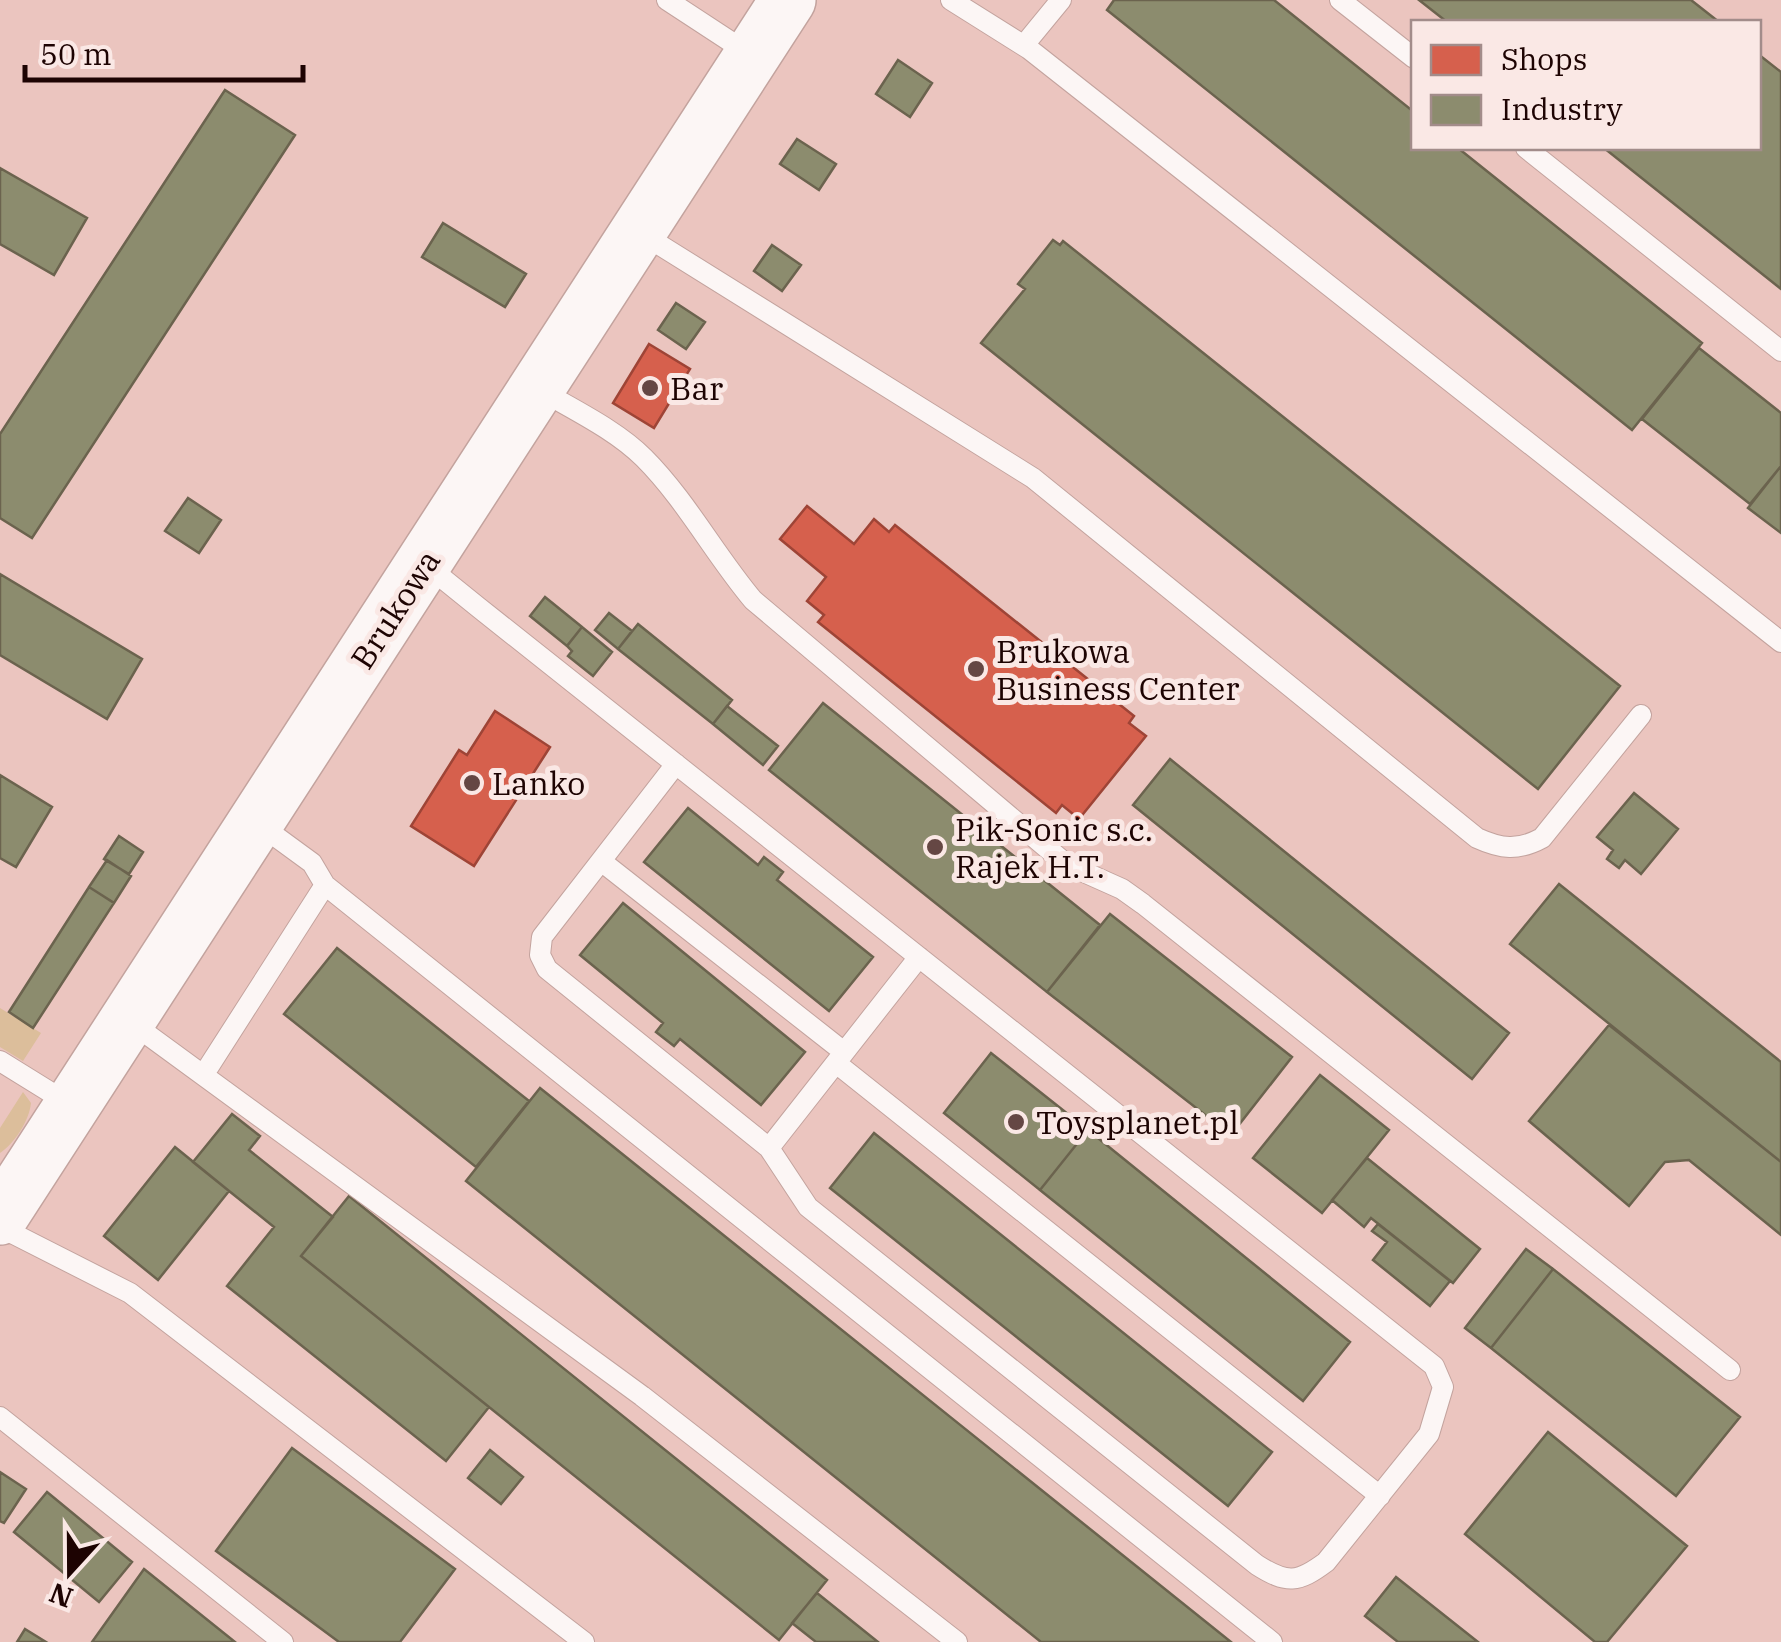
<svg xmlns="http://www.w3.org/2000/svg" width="1781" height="1642" font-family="'IBM Plex Serif',serif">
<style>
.green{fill:#dcbe9b}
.shops{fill:#d6604d;stroke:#9e4436;stroke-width:2.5}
.industry{fill:#8c8c6e;stroke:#6b634e;stroke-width:2.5}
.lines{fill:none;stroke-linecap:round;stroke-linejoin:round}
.lane-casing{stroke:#c3a39e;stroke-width:22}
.secondary-casing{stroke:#c3a39e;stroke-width:58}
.lane{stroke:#fcf6f5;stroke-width:20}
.secondary{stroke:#fcf6f5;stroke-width:55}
.poi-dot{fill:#654744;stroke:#fae8e5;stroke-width:4}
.labels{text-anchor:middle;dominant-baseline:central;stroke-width:10;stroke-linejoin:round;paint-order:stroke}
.poi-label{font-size:32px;fill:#1d0302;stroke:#fae8e5;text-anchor:start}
.street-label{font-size:32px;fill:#1d0302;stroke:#fae8e5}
</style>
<rect width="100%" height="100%" fill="#ebc5bf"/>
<!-- green -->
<path class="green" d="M0 1008 41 1033 23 1061 0 1047Z
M23 1092 31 1103C29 1121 15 1143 0 1153V1128Z"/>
<!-- shops -->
<path class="shops" d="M649 344 690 369 654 428 613 403Z
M807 506 854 544 874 519 889 532 895 525 1134 716 1129 723 1146 736 1079 819 1062 805 1056 813 818 622 824 615 807 601 826 577 780 539Z
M495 711 550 747 474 866 411 826 459 750 467 755Z"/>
<!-- industry -->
<path class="industry" d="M1114 0H1274L1414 112V148H1458L1702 343 1632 430 1107 10Z
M1419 0H1691L1719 22H1447Z
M1758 54 1781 72V289L1604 148H1758Z
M898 60 932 83 910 117 876 94Z
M225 90 295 135 32 538 0 518V434Z
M797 139 836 164 819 190 780 164Z
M0 168 87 218 54 275 0 244Z
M443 223 526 274 505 307 422 257Z
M1053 240 1060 245 1063 241 1620 686 1538 789 981 343 1025 289 1018 284Z
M772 245 801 265 782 291 754 271Z
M676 303 705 322 686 349 658 330Z
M1699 348 1781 413V466L1750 504 1642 419Z
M1781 466V533L1748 508Z
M188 498 221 520 199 553 165 531Z
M0 574 142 659 107 719 0 655Z
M545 597 582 627 567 646 530 616Z
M609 613 632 631 618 649 595 630Z
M638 624 732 700 713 724 618 649Z
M582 627 612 652 593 676 568 656 572 651 567 646Z
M823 703 1100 925 1047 992 769 770Z
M727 706 778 746 763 765 713 724Z
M1170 759 1509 1033 1472 1079 1133 805Z
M0 775 52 807 16 867 0 858Z
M1634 793 1678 829 1641 874 1625 860 1619 868 1607 859 1613 850 1597 837Z
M688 808 758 865 764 857 783 872 777 880 873 957 829 1011 644 862Z
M119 836 143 852 129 874 104 859Z
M107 860 131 876 114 903 89 887Z
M1559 884 1781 1062V1162L1510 944Z
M89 887 114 903 33 1028 9 1012Z
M623 903 805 1052 761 1105 680 1039 674 1046 656 1032 663 1023 580 955Z
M1110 914 1292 1057 1231 1135 1047 992Z
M337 948 529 1101 476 1167 284 1014Z
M1609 1025 1781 1162V1235L1689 1160 1665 1162 1629 1206 1529 1121Z
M991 1053 1088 1130 1040 1190 944 1113Z
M1320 1075 1389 1130 1322 1213 1253 1158Z
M540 1088 1231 1642H1041L466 1181Z
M232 1114 260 1136 249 1150 333 1217 301 1256 489 1407 446 1461 227 1286 274 1227 193 1162Z
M1088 1130 1350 1342 1303 1401 1040 1190Z
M874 1133 1272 1452 1228 1506 830 1188Z
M175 1147 229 1191 158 1280 104 1236Z
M1367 1158 1480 1249 1453 1283 1371 1218 1364 1227 1332 1200Z
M349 1196 827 1580 779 1640 301 1256Z
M1378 1224 1450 1281 1430 1306 1373 1260 1387 1242 1372 1231Z
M1526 1249 1553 1269 1491 1348 1465 1328Z
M1553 1269 1740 1417 1676 1496 1491 1348Z
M1548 1432 1687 1546 1607 1642H1595L1465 1534Z
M292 1448 455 1569 400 1642H339L216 1551Z
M490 1450 523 1477 501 1504 468 1478Z
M0 1472 26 1489 4 1523 0 1521Z
M47 1492 132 1562 99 1602 14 1532Z
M144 1569 235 1642H92Z
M1396 1577 1478 1642H1398L1365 1616Z
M817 1593 878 1642H816L792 1623Z
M25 1629 46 1642H17Z"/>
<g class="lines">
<defs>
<path id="lane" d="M667 0 751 55
M951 0 1029 49 1781 642
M1340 0 1414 58
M1024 45 1061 0
M1526 148 1781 351
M639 232 1033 478 1477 838C1501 849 1518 851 1542 838L1641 715
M540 390C574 410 616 430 644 458 686 500 715 555 753 600L1066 864 1122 889 1143 904 1730 1370
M426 565 478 607 1434 1366 1443 1387 1429 1434 1326 1562C1298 1583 1287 1584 1257 1565L808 1207 769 1148 547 969 540 955 542 937 676 764
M256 822 312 863 325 885 1272 1642
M601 861 844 1052
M129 1021 642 1396 957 1642
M0 1061 71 1105
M836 1063 1380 1496
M204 1074 325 885
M769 1148 919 957
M0 1227 130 1293 584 1642
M0 1417 283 1642"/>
<path id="secondary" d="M0 1217 788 0"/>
</defs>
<!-- lane casing -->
<use href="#lane" class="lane-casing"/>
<!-- secondary casing -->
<use href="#secondary" class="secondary-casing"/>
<!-- lane -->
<use href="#lane" class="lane"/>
<!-- secondary -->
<use href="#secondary" class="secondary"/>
</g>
<!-- markers -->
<g class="poi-dot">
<circle cx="650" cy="388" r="10"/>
<circle cx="976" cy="669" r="10"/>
<circle cx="472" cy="783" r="10"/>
<circle cx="935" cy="847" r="10"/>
<circle cx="1016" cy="1122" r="10"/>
</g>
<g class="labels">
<!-- poi labels -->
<g class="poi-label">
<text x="670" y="388">Bar</text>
<text x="996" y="651">Brukowa<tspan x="996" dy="37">Business Center</tspan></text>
<text x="492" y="783">Lanko</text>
<text x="955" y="829">Pik-Sonic s.c.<tspan x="955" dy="37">Rajek H.T.</tspan></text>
<text x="1036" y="1122">Toysplanet.pl</text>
</g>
<!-- street labels -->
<g class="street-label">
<text transform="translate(395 609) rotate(-57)">Brukowa</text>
</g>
</g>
<!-- legend -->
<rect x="1411" y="20" width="350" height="130" fill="#fae8e5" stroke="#a28c8a" stroke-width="2.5"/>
<rect x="1431" y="45" width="50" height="30" fill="#d6604d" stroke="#a28c8a" stroke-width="2.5"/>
<text x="1501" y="70" font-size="30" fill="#1d0302">Shops</text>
<rect x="1431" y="95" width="50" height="30" fill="#8c8c6e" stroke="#a28c8a" stroke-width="2.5"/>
<text x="1501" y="120" font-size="30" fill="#1d0302">Industry</text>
<!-- north arrow -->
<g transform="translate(70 1572) rotate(201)" stroke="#fae8e5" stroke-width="8" paint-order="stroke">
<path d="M0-8L18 38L0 25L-18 38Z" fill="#1d0302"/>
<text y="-15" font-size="28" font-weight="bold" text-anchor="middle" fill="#1d0302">N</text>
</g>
<!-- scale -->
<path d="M25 65v15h278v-15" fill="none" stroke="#1d0302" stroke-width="5"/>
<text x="40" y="65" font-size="30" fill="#1d0302" stroke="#fae8e5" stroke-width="8" paint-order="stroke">50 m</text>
</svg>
